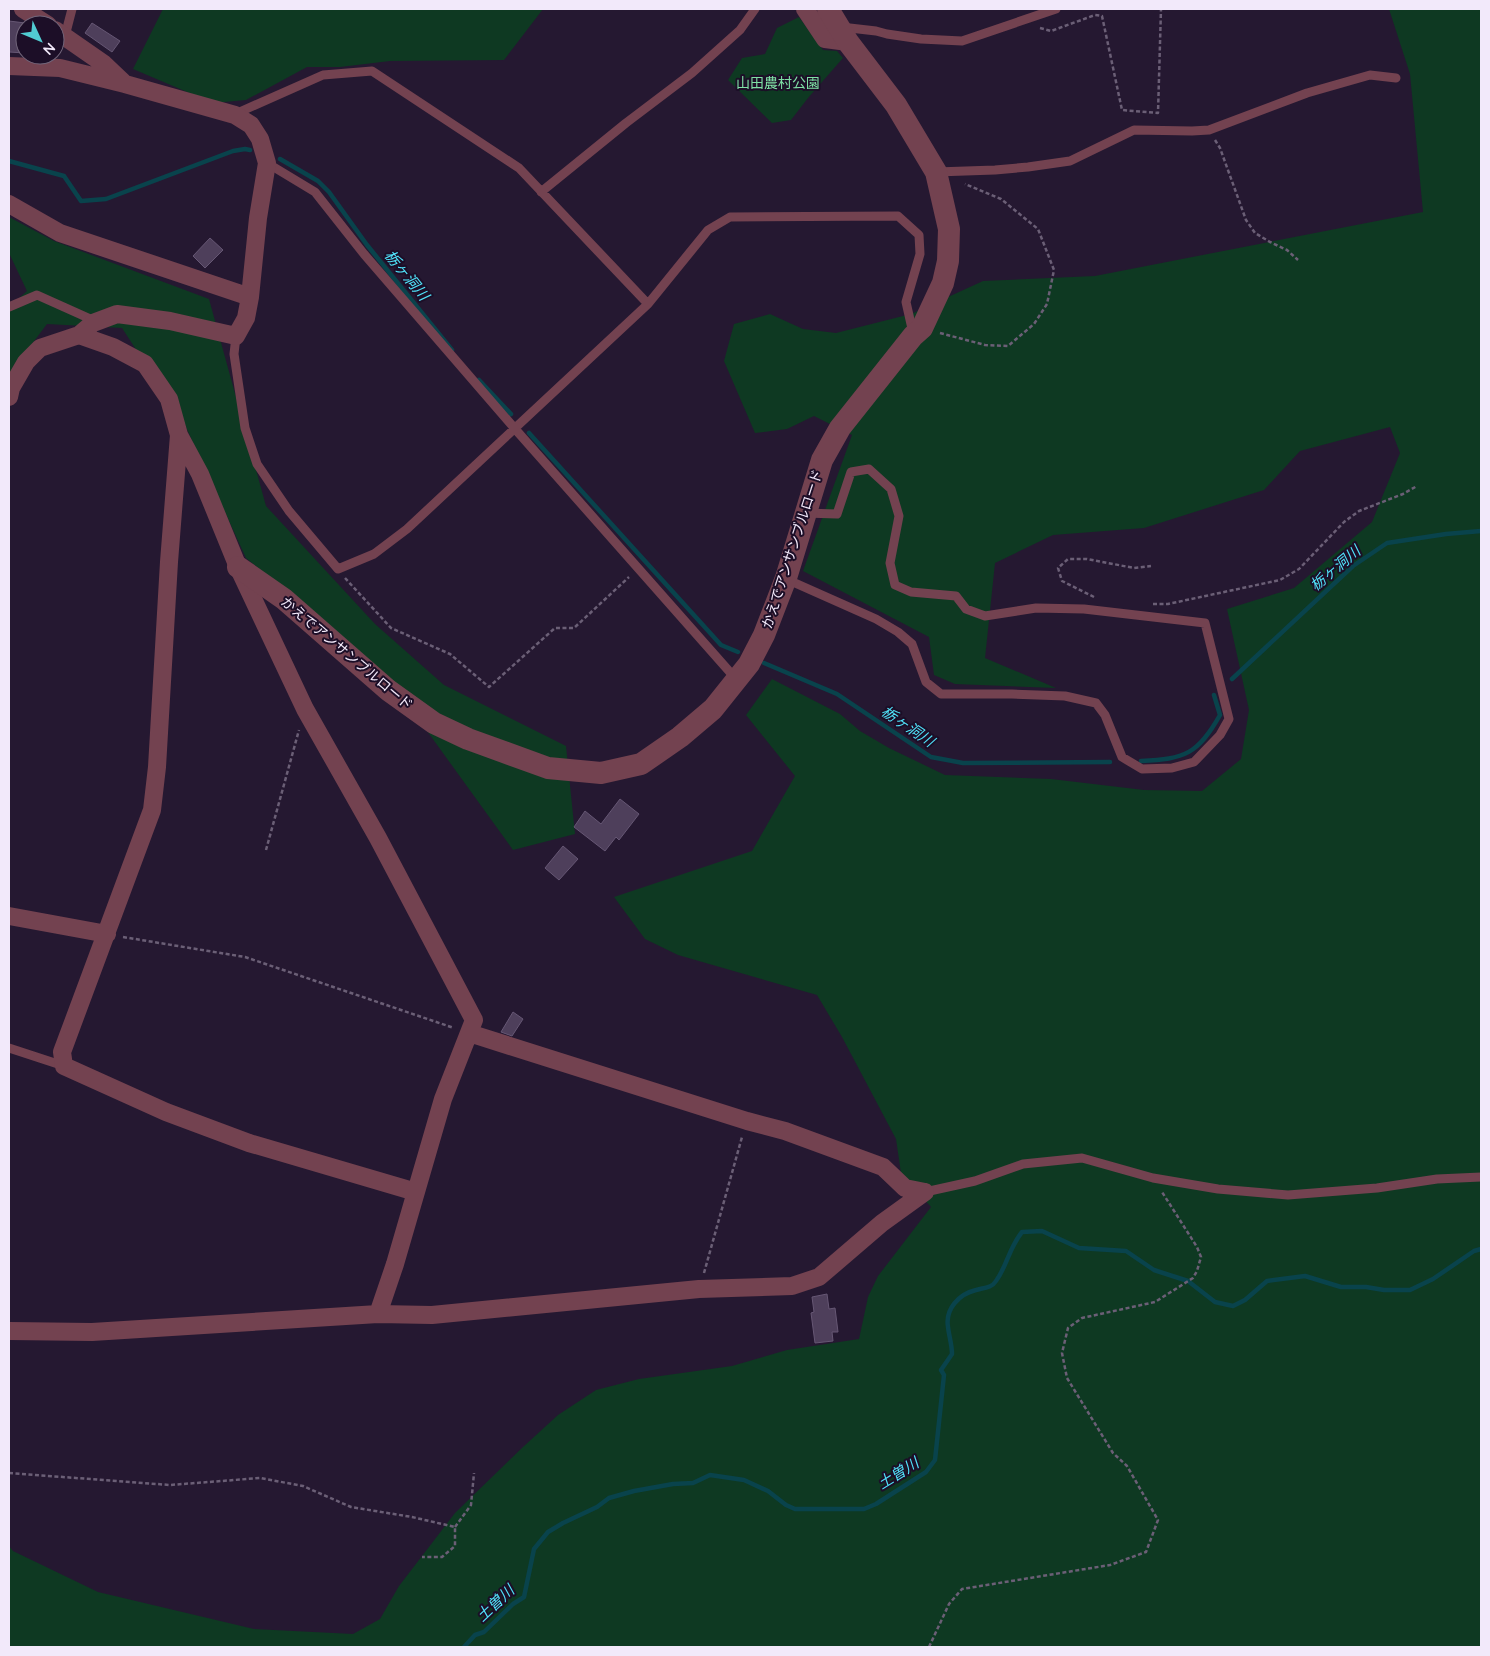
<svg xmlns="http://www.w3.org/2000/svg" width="1490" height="1656" font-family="Quicksand,'Noto Sans JP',sans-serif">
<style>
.green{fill:#0e3922}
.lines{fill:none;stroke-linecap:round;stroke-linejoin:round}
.stream{stroke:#09434c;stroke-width:4.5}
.building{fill:#4e3f5b;stroke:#665774}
.path{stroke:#6b5f76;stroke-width:2.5;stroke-dasharray:4 2.5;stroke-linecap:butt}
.service{stroke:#734250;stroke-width:9}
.minor{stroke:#734250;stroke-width:18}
.tertiary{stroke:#734250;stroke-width:22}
.labels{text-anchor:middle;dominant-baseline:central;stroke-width:4;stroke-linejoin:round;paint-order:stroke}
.park-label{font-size:14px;fill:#7fe0a5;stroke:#1c0e27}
.street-label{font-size:14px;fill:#f2e9fa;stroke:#1c0e27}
.water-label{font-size:15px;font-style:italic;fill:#50e2f9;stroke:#1c0e27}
</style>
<rect width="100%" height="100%" fill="#251831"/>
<!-- green -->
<path class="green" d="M163 9H543L504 60 390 61 340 67H307L246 100 213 103 133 69Z
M1389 9H1481V1647H9V1546L13 1551 98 1592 254 1629 353 1634 380 1619 399 1586 455 1513 523 1447 558 1415 596 1390 639 1379 732 1366 787 1350 859 1339 868 1297 878 1276 931 1207 901 1173 896 1139 842 1037 817 995 678 955 645 939 614 897 752 851 795 776 746 715 772 679 840 714 860 731 889 748 945 775 1051 779 1144 790 1202 791 1241 759 1249 710 1227 609 1294 588 1372 522 1400 453 1390 427 1300 451 1264 490 1144 528 1053 535 995 563 985 658 1056 688 955 684 934 675 929 637 803 571 852 435 814 416 787 429 755 433 724 361 734 324 770 314 803 329 836 333 911 314 983 281 1095 276 1423 212 1410 74Z
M799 17 823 50 837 51 843 58 808 98 791 120 772 123 728 80 742 58 765 54 777 28Z
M9 217 54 241 209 299 266 506 375 624 444 685 566 746 575 834 513 850 422 724 345 639 246 558 185 425 122 328 47 324 10 373H9V307L27 291 9 253Z"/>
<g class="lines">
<!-- stream -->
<path class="stream" d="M280 159 318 181 329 192 367 245 452 350
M9 161 64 176 81 201 106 199 233 151 245 149 250 150
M479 380 511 414
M529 433 721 645 738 652
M764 663 837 694 931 757 963 763 1110 762
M1232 679 1353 566 1387 543 1446 534 1481 531
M1141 761C1185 759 1198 754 1220 715L1214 695
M464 1647 475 1635 484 1632 513 1604 524 1597 534 1549 548 1532 563 1523 597 1507 609 1498 634 1491 673 1484 693 1483 710 1475 744 1480 768 1491 786 1505 795 1509H864L876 1504 926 1472 935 1460 944 1375 941 1370 952 1354C952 1345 949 1336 948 1327 945 1309 959 1294 976 1290 983 1288 992 1288 996 1281 1007 1266 1009 1248 1022 1232L1042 1231 1079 1248 1126 1251 1154 1270 1188 1281 1215 1302 1233 1306 1245 1300 1267 1281 1305 1276 1341 1287H1366L1384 1290H1410L1433 1279 1474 1251 1481 1249"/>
</g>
<!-- building -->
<path class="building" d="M9 21 25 23V53L9 52Z
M92 23 120 41 112 52 85 33Z
M210 238 223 250 205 268 193 256Z
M620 799 639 814 619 840 616 837 605 851 574 827 585 811 601 824Z
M563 846 578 859 559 880 545 868Z
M513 1012 523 1019 512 1036 501 1032Z
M827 1294 829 1309 835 1308 838 1332H832L833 1341 815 1343 811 1313 814 1312 812 1297Z"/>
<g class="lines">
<!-- path -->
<path class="path" d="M1040 28 1051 31 1095 15 1102 16 1122 110 1158 113 1161 9
M1215 140 1220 148 1246 220 1255 233 1270 242 1287 250 1298 260
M940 333 985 345 1008 346 1034 324 1047 304 1054 270 1038 229 1001 199 965 184
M345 578 391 628 450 654 489 687 555 628H574L629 577
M1094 597 1062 581 1058 568 1068 559H1087L1134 568 1151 566
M1153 604H1168L1280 580 1299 569 1344 522 1359 511 1403 494 1417 486
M266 850 299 730
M123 937 245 957 454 1028
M704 1273 742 1137
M9 1473 170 1485 260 1478 303 1486 351 1507 412 1517 455 1527V1546L442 1557H422
M455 1527 471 1505 474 1473
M929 1647 949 1604 962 1589 1110 1565 1146 1552 1158 1520 1127 1466 1113 1453 1067 1378 1062 1353 1068 1328 1082 1318 1155 1302 1193 1278 1197 1271 1201 1257 1197 1247 1162 1192"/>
<!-- service -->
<path class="service" d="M841 27 876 31 887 34 921 39 962 41 1056 9
M65 36 72 9
M235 114 323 75 372 71 519 168 648 304
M267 163 315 192 364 254 516 430 736 679
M936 172 995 170 1028 167 1070 161 1134 130 1192 131 1209 130 1307 93 1370 75 1396 78
M541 192 626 123 692 73 740 30 755 9
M9 307 37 295 95 321
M236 336 234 354 245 428 257 464 289 511 338 569 374 554 407 529 648 304 708 230 730 217 898 216 919 235 920 254 906 302 913 333
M786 579 876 619 898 632 912 644 926 682 941 694H1012L1065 696 1096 703 1105 715 1122 757 1142 769 1172 768 1194 762 1220 735 1229 719 1205 623 1084 609 1036 608 985 616 966 609 956 596 911 592 895 585 890 563 899 516 891 489 869 469 851 472 837 514 805 513
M9 1048 64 1066
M925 1192 975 1181 1023 1164 1082 1158 1153 1178 1218 1189 1288 1195 1377 1188 1437 1179 1481 1177"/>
<!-- minor -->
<path class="minor" d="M23 9 48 25
M805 9 825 39 848 42
M55 30 104 64 123 82
M9 66 60 68 125 84 235 115 251 125 260 139 267 163 258 218 250 297 246 318 236 336 170 321 117 314 93 323 79 335 40 348 26 362 11 388 9 397
M9 204 60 233 250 297
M79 335 113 347 145 364 169 399 179 435 200 474 238 567 305 709 378 838 474 1020 443 1099 395 1264 378 1314
M179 435 169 562 157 767 152 810 62 1052 64 1066 166 1112 249 1143 416 1192
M9 916 107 934
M469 1033 747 1121 785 1131 883 1167 905 1188 925 1192
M9 1331 92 1332 378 1314 432 1315 699 1289 792 1286 819 1277 882 1223 925 1192"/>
<!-- tertiary -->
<path class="tertiary" d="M238 567 284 599 388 690 434 723 468 739 548 768 601 773 641 764 680 737 713 709 749 664 764 635 786 578 822 460 840 428 913 336 922 328 943 283 948 261 949 229 936 172 896 105 848 42 828 9"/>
</g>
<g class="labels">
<!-- park labels -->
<g class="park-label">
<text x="778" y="83">山田農村公園</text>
</g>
<!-- street labels -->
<g class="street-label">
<text transform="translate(792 549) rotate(-72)">かえでアンサンブルロード</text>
<text transform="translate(347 653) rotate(40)">かえでアンサンブルロード</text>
</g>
<!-- water labels -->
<g class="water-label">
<text transform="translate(407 275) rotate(51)">栃ヶ洞川</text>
<text transform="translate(1335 568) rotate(-40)">栃ヶ洞川</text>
<text transform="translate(908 726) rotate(34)">栃ヶ洞川</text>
<text transform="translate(898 1473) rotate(-32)">土曽川</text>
<text transform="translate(495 1603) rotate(-43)">土曽川</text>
</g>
</g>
<!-- border -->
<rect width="1490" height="1656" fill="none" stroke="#f2e9fa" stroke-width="20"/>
<!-- north arrow -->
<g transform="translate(40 40) rotate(134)"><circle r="24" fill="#1c0e27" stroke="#72667b"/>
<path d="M0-4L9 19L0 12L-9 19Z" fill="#51ccd2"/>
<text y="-8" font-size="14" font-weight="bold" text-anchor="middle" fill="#f2e9fa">N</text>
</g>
</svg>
